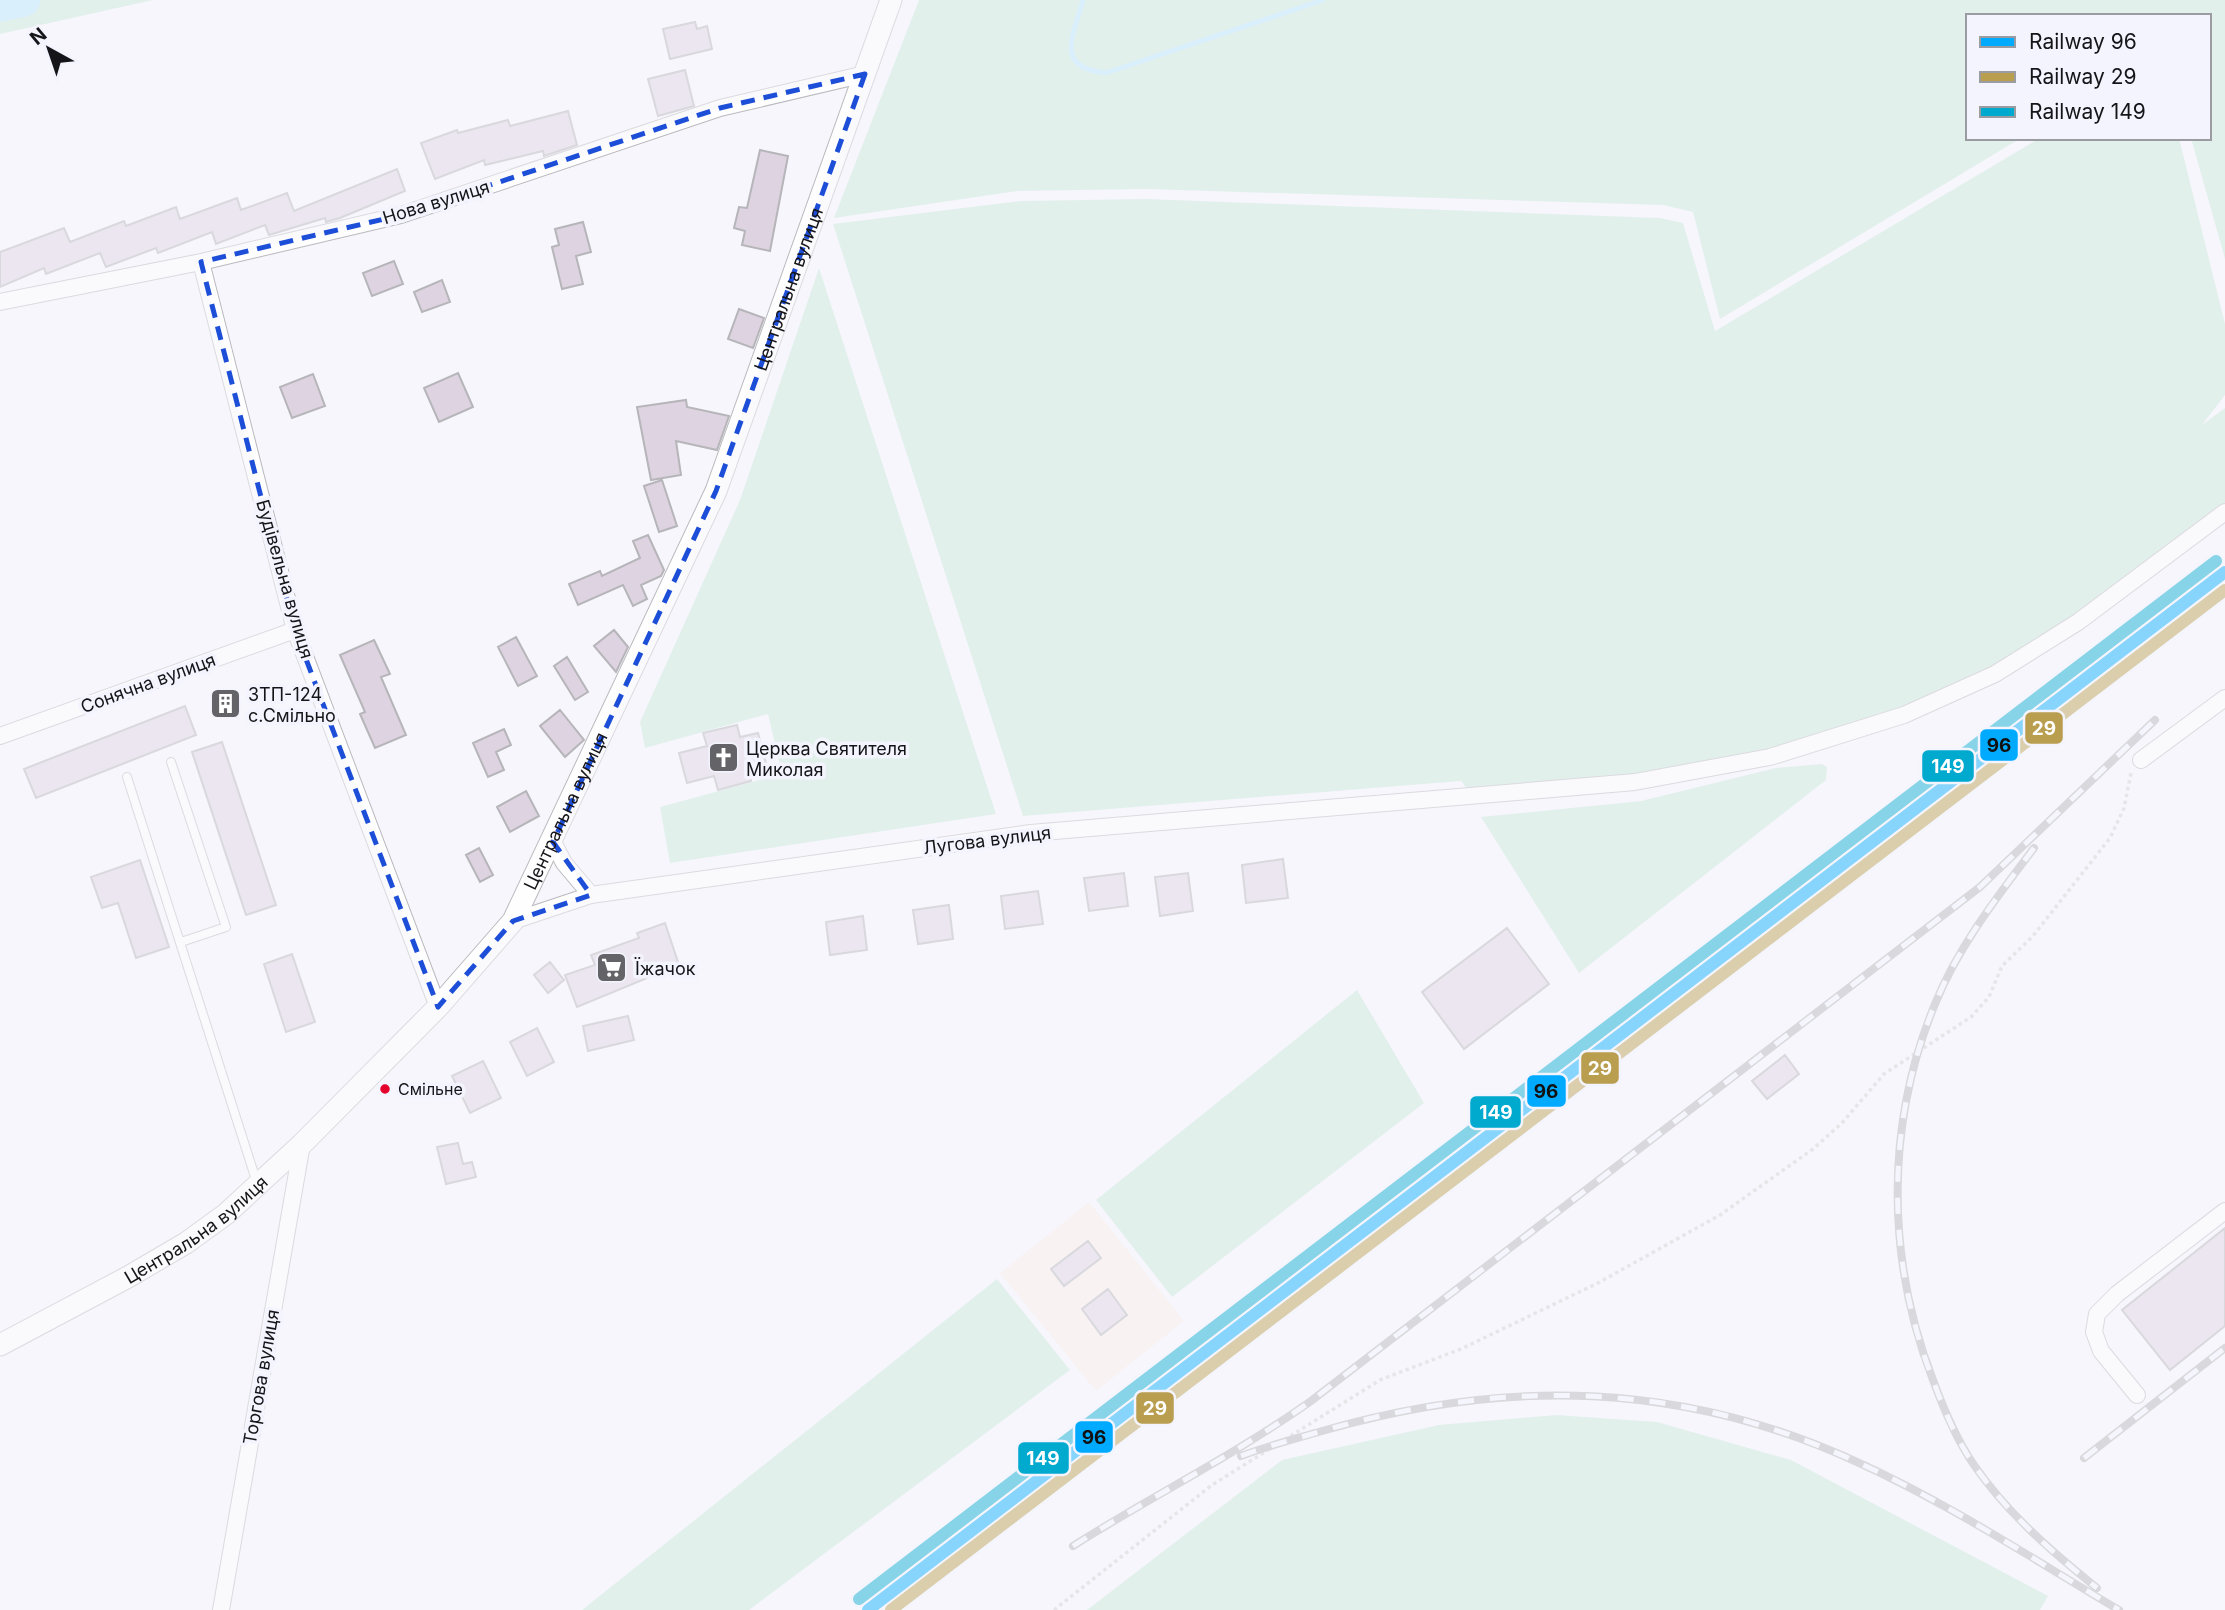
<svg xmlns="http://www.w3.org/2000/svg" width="2225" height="1610" font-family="Inter,sans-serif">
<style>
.commercial{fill:#faede9}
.green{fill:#cbe8d9}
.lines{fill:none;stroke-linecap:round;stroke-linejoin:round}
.stream{stroke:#b8e7fd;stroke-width:5}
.river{stroke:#b8e7fd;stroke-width:33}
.building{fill:#ded3e0;stroke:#b6b5b9;stroke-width:2}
.service-casing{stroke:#bababe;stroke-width:10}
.minor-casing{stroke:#bababe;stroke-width:18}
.tertiary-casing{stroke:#bababe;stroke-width:23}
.path{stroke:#d2d2d3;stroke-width:3.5;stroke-dasharray:3.5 3.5;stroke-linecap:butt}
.service{stroke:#fefeff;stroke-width:8}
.minor{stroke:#fefeff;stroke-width:16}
.tertiary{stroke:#fefeff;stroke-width:21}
.rail-casing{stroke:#b7b7b8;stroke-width:8}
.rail{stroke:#f4f4fe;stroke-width:5;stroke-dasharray:16;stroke-linecap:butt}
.rail-1-casing{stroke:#f4f4fe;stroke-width:18}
.rail-2-casing{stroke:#f4f4fe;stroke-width:18}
.rail-3-casing{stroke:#f4f4fe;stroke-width:18}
.rail-1{stroke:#0af;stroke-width:12}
.rail-2{stroke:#b99e4f;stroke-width:12}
.rail-3{stroke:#00a9ce;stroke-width:12}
.marked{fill:none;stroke:#1d4ed8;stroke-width:5;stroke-dasharray:14 9;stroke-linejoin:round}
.bus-dot{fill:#e4002b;stroke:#f4f4fe;stroke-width:2.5}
.labels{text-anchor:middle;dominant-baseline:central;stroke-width:7;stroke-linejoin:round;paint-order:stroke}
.bus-label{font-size:16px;fill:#151519;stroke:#f4f4fe;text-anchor:start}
.street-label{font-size:18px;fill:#151519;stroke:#f4f4fe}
.poi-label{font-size:18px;fill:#151519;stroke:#f4f4fe;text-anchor:start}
.line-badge{stroke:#f4f4fe;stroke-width:2.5}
.badge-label{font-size:19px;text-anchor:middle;font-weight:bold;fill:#fff}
.pale-badge-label{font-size:19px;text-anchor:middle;font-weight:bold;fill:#111}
</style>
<rect width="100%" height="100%" fill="#f6f6fc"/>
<!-- commercial -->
<path class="commercial" d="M1089 1202 1184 1321 1096 1391 1000 1273Z"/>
<!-- green -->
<path class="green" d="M0 0H153L0 34Z
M919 0H2225V259L2191 138H2209V16H1968V138H2021L1720 319 1693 212 1663 205 1146 189 1017 191 834 218Z
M2040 138H2179L2225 324V395L2202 425 2225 408V504C2149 561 2075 623 1990 667 1892 718 1779 756 1669 770 1602 779 1535 783 1468 790L1461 781 1023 816 833 224 1021 201 1146 199 1660 218 1683 223 1715 331Z
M819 268 996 814 670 863 660 807 782 774 768 714 645 748 640 722 740 500Z
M1822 764 1827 767 1826 780 1579 973 1481 817 1641 801 1776 768Z
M1357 990 1424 1103 1172 1297 1096 1200Z
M997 1279 1070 1370 749 1610H582Z
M1556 1415 1657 1422 1791 1460 2048 1596 2040 1610H1087L1282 1460 1439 1425Z"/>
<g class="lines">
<!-- stream -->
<path class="stream" d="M1083 0C1073 37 1054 68 1106 73L1323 0"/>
<!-- river -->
<path class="river" d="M0 5 24 0"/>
</g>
<!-- building -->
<path class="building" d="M695 22 697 29 707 26 712 49 670 59 663 29Z
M685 70 694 106 658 116 648 79Z
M568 111 577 145 544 156 543 151 485 165 484 160 435 179 421 143 457 130 458 133 508 120 510 126Z
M760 150 788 156 770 251 742 245 745 231 734 228 739 207 747 208Z
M397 169 405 191 340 218 326 222 325 218 269 235 265 225 216 244 212 232 158 253 156 248 106 267 100 253 46 274 44 268 0 287V252L64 228 70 242 124 221 126 226 176 207 180 219 237 198 241 210 287 193 294 211Z
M583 222 591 252 576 256 583 284 562 289 552 247 559 245 555 229Z
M394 261 403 284 372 296 363 273Z
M442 280 450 302 422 312 414 292Z
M739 309 764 318 753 348 728 339Z
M458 373 473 407 439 422 424 388Z
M313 374 325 406 292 418 280 387Z
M686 400 687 407 729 416 717 450 676 441 681 475 651 480 637 407Z
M662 480 677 526 659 532 644 486Z
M648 535 664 570 661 576 641 585 647 599 633 606 623 585 578 605 569 584 600 571 602 576 640 558 633 541Z
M614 630 628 647 616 672 594 646Z
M516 637 537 676 518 686 498 647Z
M374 640 390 674 381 677 406 735 375 748 360 714 365 712 340 655Z
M567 657 588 692 575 700 554 666Z
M185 706 196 735 36 798 24 769Z
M560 710 584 740 565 757 540 726Z
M737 725 740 737 758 733 766 763 748 768 751 781 718 790 714 776 687 783 679 753 707 746 703 733Z
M504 729 511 745 496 752 504 770 488 777 473 743Z
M222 742 276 905 246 915 192 752Z
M526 791 539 816 510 832 497 807Z
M479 848 493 875 480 882 466 855Z
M1283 859 1288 898 1246 903 1242 865Z
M140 860 169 947 136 958 118 903 102 908 91 877Z
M1124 873 1128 906 1089 911 1084 878Z
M1188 873 1193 911 1160 916 1155 877Z
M1038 891 1043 924 1005 929 1001 896Z
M949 905 953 939 918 944 913 910Z
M863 916 867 950 830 955 826 922Z
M665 923 679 965 577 1007 565 975 595 965 591 955 639 938 637 933Z
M1507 928 1549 984 1464 1049 1422 992Z
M292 954 315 1022 286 1032 264 964Z
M550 962 564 980 548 993 534 975Z
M628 1016 634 1040 588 1051 583 1026Z
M537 1028 554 1062 527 1076 510 1042Z
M1785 1055 1799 1074 1767 1099 1752 1081Z
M483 1061 501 1098 470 1113 452 1076Z
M458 1143 463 1164 472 1162 476 1177 446 1184 437 1147Z
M2225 1228V1326L2170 1370 2122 1310Z
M1088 1241 1101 1258 1064 1286 1051 1269Z
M1108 1289 1127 1315 1101 1335 1082 1309Z"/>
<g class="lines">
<defs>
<path id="service" d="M171 762 226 927 181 942
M127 777 257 1183"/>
<path id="minor" d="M201 262 295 630 438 1007
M0 302 201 262 401 215 720 108 865 74
M0 736 295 630
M2141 760 2225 698
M553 842 564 863 591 895
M513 921 591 895 1031 833 1635 782 1770 757 1904 715 1995 674 2078 622 2225 512
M2137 1395 2101 1351 2094 1332 2097 1314 2117 1294 2225 1211
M221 1610 302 1144"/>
<g id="tertiary">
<path id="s1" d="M0 1345 128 1277 186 1243 226 1214 302 1144 438 1007 513 921 716 491 891 0"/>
</g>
</defs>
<!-- service casing -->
<use href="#service" class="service-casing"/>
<!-- minor casing -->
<use href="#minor" class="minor-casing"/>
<!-- tertiary casing -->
<use href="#tertiary" class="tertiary-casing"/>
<!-- path -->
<path class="path" d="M1054 1610 1212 1485 1380 1380 1461 1349 1598 1283 1720 1215 1813 1149 1842 1123 1884 1074 1971 1017 1989 997 2002 966 2033 936 2110 838 2124 808 2131 773"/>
<!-- service -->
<use href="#service" class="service"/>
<!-- minor -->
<use href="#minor" class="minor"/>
<!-- tertiary -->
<use href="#tertiary" class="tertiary"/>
<defs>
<path id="rail" d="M2034 848C1997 897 1958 947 1935 1004 1885 1125 1886 1259 1933 1380 1944 1410 1956 1439 1974 1465 2007 1513 2052 1552 2097 1588
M1241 1456C1267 1446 1295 1439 1322 1431 1506 1378 1681 1381 1857 1462 1948 1503 2033 1559 2119 1610
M2084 1458 2225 1348
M1073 1546C1152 1496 1235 1455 1311 1401L1980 887 2155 720"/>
</defs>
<!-- rail casing -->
<use href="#rail" class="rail-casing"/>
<!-- rail -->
<use href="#rail" class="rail"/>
<defs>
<path id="rail-1" d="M868 1610 2225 572"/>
<path id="rail-2" d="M891 1610 2225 590"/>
<path id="rail-3" d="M859 1599 2216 561"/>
</defs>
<!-- rail-1 casing -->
<use href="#rail-1" class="rail-1-casing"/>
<!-- rail-2 casing -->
<use href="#rail-2" class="rail-2-casing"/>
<!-- rail-3 casing -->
<use href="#rail-3" class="rail-3-casing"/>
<!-- rail-1 -->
<use href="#rail-1" class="rail-1"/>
<!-- rail-2 -->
<use href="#rail-2" class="rail-2"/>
<!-- rail-3 -->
<use href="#rail-3" class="rail-3"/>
</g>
<!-- marked area -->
<path d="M0 0H2225V1610H0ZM865 74 716 491 553 842 591 895 513 921 438 1007 295 630 201 262 401 215 720 108Z" fill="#f6f6fc" fill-opacity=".55" fill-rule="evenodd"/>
<path class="marked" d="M865 74 716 491 553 842 591 895 513 921 438 1007 295 630 201 262 401 215 720 108Z"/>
<!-- icons -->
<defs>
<symbol id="building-square" viewBox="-11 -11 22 22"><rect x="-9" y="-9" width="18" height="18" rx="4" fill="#646468" stroke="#f4f4fe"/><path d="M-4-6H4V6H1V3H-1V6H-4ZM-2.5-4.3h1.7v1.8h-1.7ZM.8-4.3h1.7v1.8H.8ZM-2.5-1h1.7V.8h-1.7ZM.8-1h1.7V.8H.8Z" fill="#fff"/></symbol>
<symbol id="church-square" viewBox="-11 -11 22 22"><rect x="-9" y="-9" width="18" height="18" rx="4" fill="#646468" stroke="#f4f4fe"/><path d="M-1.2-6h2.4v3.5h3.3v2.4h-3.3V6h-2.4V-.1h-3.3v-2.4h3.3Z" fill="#fff"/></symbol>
<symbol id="supermarket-square" viewBox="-11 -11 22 22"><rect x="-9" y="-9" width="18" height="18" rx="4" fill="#646468" stroke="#f4f4fe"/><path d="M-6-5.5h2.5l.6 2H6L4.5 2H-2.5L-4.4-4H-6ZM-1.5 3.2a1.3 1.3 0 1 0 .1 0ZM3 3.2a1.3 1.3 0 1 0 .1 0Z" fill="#fff"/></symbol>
</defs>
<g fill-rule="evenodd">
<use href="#building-square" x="208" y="686" width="35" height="35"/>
<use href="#church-square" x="706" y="740" width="35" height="35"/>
<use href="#supermarket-square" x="594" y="950" width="35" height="35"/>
</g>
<!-- markers -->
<circle class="bus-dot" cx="385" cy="1089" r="6"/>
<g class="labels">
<!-- bus labels -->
<g class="bus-label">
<text x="398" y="1089">Смільне</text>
</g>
<!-- street labels -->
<g class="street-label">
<text transform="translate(436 202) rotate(-17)">Нова вулиця</text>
<text stroke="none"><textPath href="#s1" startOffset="1362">Центральна вулиця</textPath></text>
<text transform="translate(285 579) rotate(74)">Будівельна вулиця</text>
<text transform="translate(148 683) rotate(-20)">Сонячна вулиця</text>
<text stroke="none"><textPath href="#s1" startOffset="794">Центральна вулиця</textPath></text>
<text transform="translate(987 840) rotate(-7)">Лугова вулиця</text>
<text stroke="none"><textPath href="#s1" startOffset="228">Центральна вулиця</textPath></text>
<text transform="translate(261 1377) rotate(-80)">Торгова вулиця</text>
</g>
<!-- poi labels -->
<g class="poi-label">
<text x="248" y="694">ЗТП-124<tspan x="248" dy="21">с.Смільно</tspan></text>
<text x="746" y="748">Церква Святителя<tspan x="746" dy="21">Миколая</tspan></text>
<text x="635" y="968">Їжачок</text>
</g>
</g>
<g class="line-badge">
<rect x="2024" y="711" width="40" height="34" rx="7" fill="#b99e4f"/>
<rect x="1979" y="728" width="40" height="34" rx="7" fill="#0af"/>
<rect x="1921" y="749" width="54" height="34" rx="7" fill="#00a9ce"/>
<rect x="1580" y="1051" width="40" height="34" rx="7" fill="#b99e4f"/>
<rect x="1526" y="1074" width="41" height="34" rx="7" fill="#0af"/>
<rect x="1469" y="1095" width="53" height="34" rx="7" fill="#00a9ce"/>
<rect x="1135" y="1391" width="40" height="34" rx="7" fill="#b99e4f"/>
<rect x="1074" y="1420" width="40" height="34" rx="7" fill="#0af"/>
<rect x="1017" y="1441" width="53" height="34" rx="7" fill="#00a9ce"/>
</g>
<g class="badge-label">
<text x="2044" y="735">29</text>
<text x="1948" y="773">149</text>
<text x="1600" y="1075">29</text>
<text x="1496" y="1119">149</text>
<text x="1155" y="1415">29</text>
<text x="1043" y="1465">149</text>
</g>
<g class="pale-badge-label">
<text x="1999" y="752">96</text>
<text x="1546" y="1098">96</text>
<text x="1094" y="1444">96</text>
</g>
<!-- legend -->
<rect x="1966" y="14" width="245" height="126" fill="#f4f4fe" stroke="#9b9ba2" stroke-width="2"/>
<rect x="1980" y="37" width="35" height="10" fill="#00aaff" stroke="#9b9ba2" stroke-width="2"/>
<text x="2029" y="49" font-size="21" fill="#151519">Railway 96</text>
<rect x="1980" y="72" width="35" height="10" fill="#b99e4f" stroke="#9b9ba2" stroke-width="2"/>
<text x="2029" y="84" font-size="21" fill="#151519">Railway 29</text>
<rect x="1980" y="107" width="35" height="10" fill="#00a9ce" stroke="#9b9ba2" stroke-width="2"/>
<text x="2029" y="119" font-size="21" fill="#151519">Railway 149</text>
<!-- north arrow -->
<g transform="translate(49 49) rotate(320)" stroke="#f4f4fe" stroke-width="5" paint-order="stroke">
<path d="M0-5L12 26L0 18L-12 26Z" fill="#151519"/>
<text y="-10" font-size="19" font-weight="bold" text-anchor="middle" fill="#151519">N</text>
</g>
</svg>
